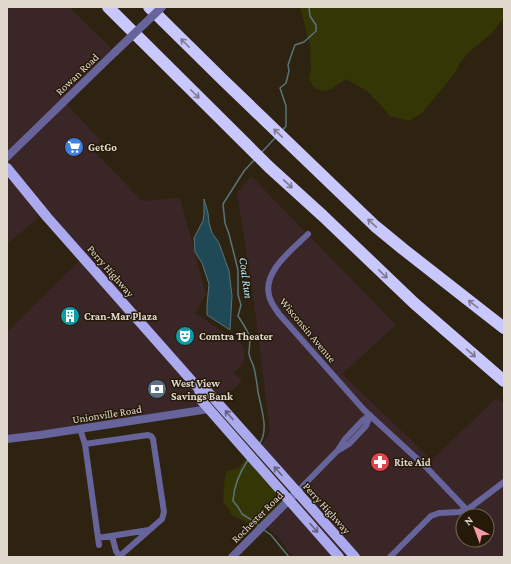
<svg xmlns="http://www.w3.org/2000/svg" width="511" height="564" font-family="'Crimson Pro',serif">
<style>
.commercial{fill:#3a2627;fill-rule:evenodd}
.green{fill:#353605}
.water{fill:#204957;stroke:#5a747a}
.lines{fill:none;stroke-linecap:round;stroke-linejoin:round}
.stream{stroke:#5a747a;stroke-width:1.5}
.minor{stroke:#66649b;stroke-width:6}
.tertiary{stroke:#66649b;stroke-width:8}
.primary{stroke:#abaaee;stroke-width:10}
.motorway{stroke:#c8c8ff;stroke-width:12}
.tertiary-bridge{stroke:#66649b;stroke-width:8}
.oneway{stroke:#7f798f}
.oneway2{stroke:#68627a}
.labels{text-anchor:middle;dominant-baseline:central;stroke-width:3;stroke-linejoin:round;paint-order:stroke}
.street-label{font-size:11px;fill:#e0d8cc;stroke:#251907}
.poi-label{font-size:11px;font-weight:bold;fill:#e0d8cc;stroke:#251907;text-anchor:start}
.water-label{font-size:12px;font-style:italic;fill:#b2e9fe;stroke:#251907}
</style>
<rect width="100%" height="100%" fill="#2e2310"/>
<!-- commercial -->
<path class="commercial" d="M7 7H69L115 52 65 102 101 141 93 150 142 201 180 198 206 294 195 313 242 344 245 353 243 363 234 373 242 381 218 404 209 409 7 439V332L83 257 44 213 7 244Z
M251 176 396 325 342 374 432 460 496 398 504 403V557H293L278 537 264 525 297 492 259 449 270 432 252 286 237 193ZM463 516H487V540H463Z"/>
<!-- green -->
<path class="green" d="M300 7H504V18L490 35 470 51 460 63 455 73 422 113 408 121 390 116 378 102 367 91 346 79 331 89 325 91 317 89 313 86 309 79 311 68 310 46Z
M249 454 289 500 260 529 232 515 223 501 225 475C229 467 233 472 239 467 243 464 246 458 249 454Z"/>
<!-- water -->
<path class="water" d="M204 199 208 213 209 223 212 233 219 243 229 271 232 296 230 330 207 315V305L209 284 202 263 195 252 194 238 203 221 204 214Z"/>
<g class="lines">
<!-- stream -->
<path class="stream" d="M283 130 286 126V106L280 88 286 83 289 71 288 65 292 53 295 45 304 42 316 31V25L310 16 309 7
M261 153 276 137
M254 160 244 171 223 204 225 223 229 234 238 270V295L241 305 238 316C242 322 246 328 249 335 251 341 249 347 249 353 249 358 253 363 254 368 256 376 257 384 258 392 261 408 269 429 260 443
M248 460C239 473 234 485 233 501L238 507 242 514 250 519 259 526
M264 530 271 535 289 557"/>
<!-- minor -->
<path class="minor" d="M308 234C293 249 263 271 269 295 270 302 275 308 279 314L364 410 426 467 467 510
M80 429 85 444 148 435 151 436 153 439 164 512 162 519 121 555 118 554 116 551 112 536
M85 444 99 545
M339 450 349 444 366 426 370 416
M297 492 338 450 345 439 362 421 370 415
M98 538 149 530
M390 557 431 516 439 513 459 512 467 510 504 482"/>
<!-- tertiary -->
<path class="tertiary" d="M7 157 115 52
M7 439 40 435 209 409
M232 557 297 492"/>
<!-- primary -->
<path class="primary" d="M7 168 47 217 199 389 201 400 339 557
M199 389 209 393 355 557"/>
<!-- motorway -->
<path class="motorway" d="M108 7 269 167 323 216 414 303 504 381
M149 7 221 78 375 226 403 249 504 328"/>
<!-- tertiary-bridge -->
<path class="tertiary-bridge" d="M115 52 162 7"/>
</g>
<!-- one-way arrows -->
<defs><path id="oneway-shaft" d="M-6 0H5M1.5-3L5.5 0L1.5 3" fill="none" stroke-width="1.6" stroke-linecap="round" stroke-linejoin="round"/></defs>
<g class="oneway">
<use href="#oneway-shaft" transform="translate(185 43) rotate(-135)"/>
<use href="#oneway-shaft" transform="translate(195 94) rotate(45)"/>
<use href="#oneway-shaft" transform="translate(278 133) rotate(-136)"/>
<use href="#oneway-shaft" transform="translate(288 184) rotate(43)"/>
<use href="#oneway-shaft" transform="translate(372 223) rotate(-137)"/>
<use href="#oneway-shaft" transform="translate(383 274) rotate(44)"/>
<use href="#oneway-shaft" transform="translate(473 304) rotate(-142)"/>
<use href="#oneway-shaft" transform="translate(471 353) rotate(41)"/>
</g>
<g class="oneway2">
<use href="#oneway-shaft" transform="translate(229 415) rotate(-131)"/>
<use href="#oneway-shaft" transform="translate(278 471) rotate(-132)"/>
<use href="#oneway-shaft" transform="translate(314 528) rotate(49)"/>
</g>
<!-- icons -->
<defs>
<symbol id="supermarket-disc" viewBox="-11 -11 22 22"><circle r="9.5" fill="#3f7fe0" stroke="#251907"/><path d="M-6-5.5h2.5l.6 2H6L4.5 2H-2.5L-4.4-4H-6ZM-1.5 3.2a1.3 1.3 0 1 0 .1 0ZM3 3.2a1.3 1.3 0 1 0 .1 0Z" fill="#fff"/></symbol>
<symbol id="building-disc" viewBox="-11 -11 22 22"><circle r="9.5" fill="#0f9aa8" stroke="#251907"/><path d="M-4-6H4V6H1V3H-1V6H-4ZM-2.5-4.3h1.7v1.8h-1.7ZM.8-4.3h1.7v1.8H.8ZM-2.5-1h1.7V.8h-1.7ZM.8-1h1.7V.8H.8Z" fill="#fff"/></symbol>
<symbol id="theatre-disc" viewBox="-11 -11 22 22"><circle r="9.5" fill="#0f9aa8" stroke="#251907"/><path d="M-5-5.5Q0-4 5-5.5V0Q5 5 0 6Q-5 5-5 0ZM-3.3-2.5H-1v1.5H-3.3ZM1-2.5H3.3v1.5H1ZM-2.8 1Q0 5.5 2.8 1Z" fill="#fff"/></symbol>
<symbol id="bank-disc" viewBox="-11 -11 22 22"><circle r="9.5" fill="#5c6f8a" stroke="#251907"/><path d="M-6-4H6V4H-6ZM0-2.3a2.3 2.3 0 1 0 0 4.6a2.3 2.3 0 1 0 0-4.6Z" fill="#fff"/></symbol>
<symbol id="pharmacy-disc" viewBox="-11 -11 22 22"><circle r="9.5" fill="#e0444e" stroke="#251907"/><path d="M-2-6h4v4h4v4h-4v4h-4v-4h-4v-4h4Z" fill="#fff"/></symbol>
</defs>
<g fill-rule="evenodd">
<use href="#supermarket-disc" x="63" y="136" width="22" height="22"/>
<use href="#building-disc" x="59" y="305" width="22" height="22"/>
<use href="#theatre-disc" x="174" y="325" width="22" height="22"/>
<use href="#bank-disc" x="146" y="378" width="22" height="22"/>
<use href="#pharmacy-disc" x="369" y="451" width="22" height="22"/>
</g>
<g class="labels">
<!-- street labels -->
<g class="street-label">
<text transform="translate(77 74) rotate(-44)">Rowan Road</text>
<text transform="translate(111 271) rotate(49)">Perry Highway</text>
<text transform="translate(308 330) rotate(50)">Wisconsin Avenue</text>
<text transform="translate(107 414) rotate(-9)">Unionville Road</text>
<text transform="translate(327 508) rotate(48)">Perry Highway</text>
<text transform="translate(257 517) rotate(-45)">Rochester Road</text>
</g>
<!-- poi labels -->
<g class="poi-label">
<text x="88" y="147">GetGo</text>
<text x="84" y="316">Cran-Mar Plaza</text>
<text x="199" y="336">Comtra Theater</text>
<text x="171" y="383">West View<tspan x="171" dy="13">Savings Bank</tspan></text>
<text x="394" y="462">Rite Aid</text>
</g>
<!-- water labels -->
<g class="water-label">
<text transform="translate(246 278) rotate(82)">Coal Run</text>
</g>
</g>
<!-- border -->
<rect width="511" height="564" fill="none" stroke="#e0d8cc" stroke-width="16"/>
<!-- north arrow -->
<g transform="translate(475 528) rotate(318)"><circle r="19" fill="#251907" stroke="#706556"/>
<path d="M0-3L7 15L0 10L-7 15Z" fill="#f49aa7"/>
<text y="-6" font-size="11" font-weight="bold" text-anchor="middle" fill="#e0d8cc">N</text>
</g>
</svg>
